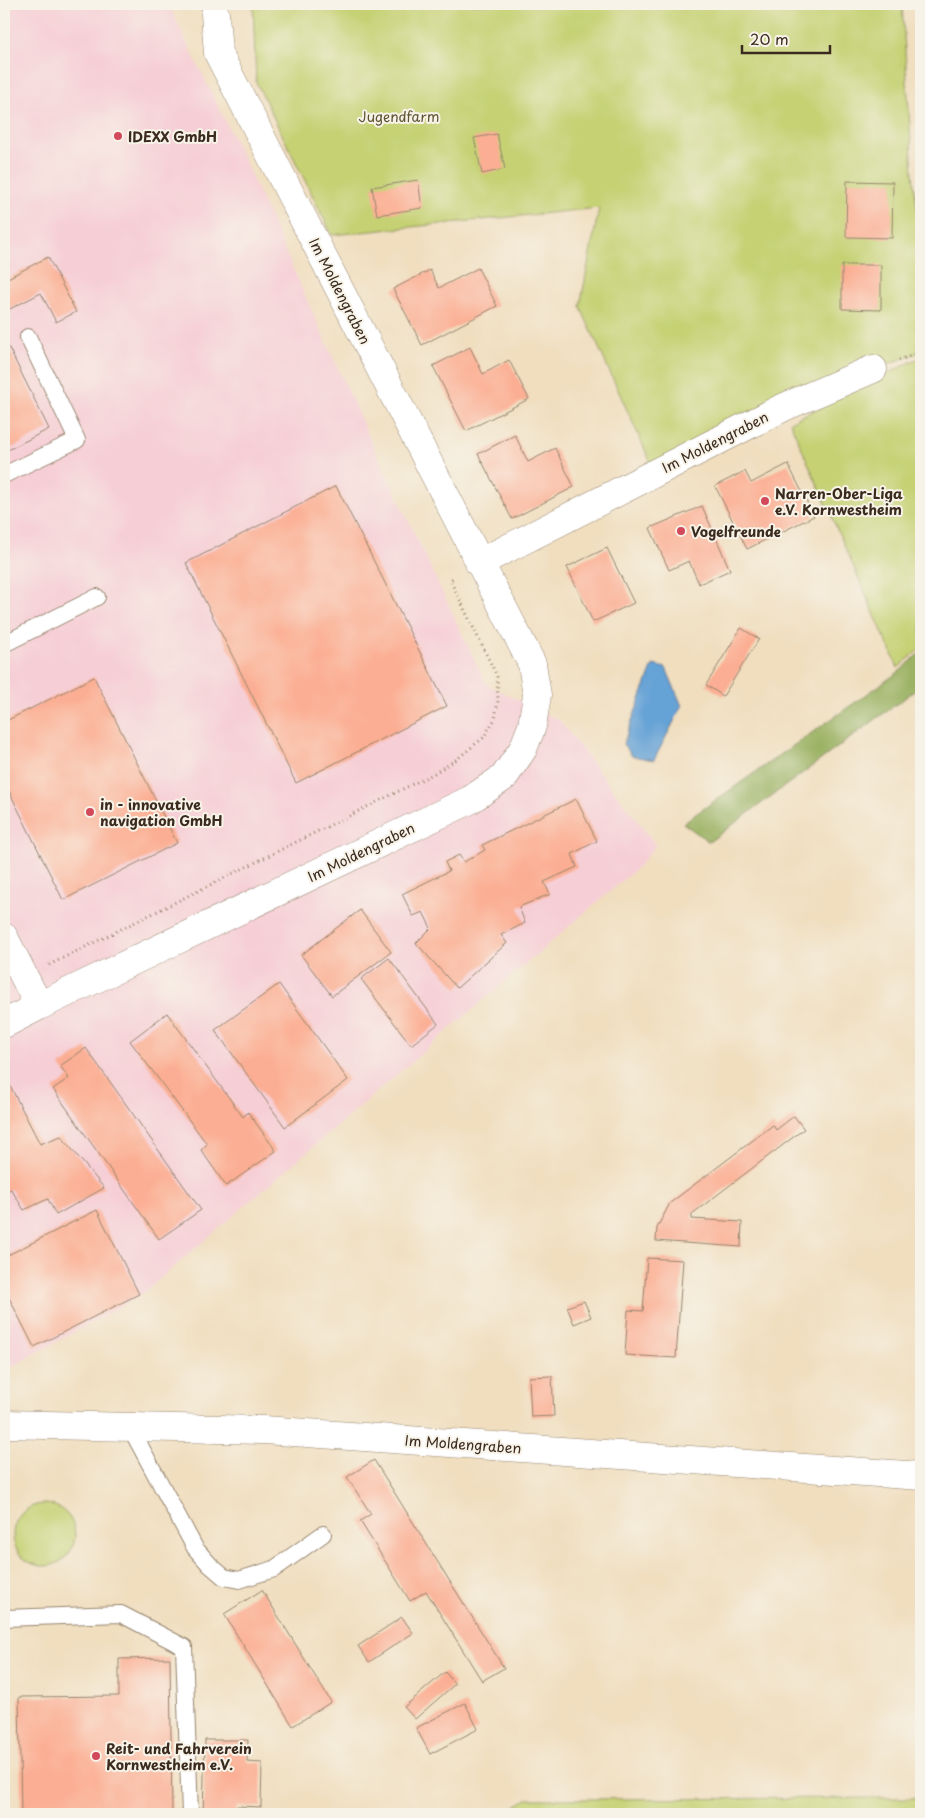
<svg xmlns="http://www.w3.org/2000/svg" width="925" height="1818" font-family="'Playpen Sans',sans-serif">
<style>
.built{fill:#f6cfd6}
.green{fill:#c5d173;stroke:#807e48}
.forest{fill:#9cb365;stroke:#6c6e42}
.water{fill:#65a2d6;stroke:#50667a}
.building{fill:#fbae93}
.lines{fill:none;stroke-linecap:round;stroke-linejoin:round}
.service-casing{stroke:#96846e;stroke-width:18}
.minor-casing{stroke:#96846e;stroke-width:29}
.path{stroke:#96846e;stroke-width:3;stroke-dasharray:1 4;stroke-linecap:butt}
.service{stroke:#fff;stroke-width:16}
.minor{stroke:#fff;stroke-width:28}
.poi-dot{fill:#d1495b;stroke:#f7f3e8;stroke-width:2}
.labels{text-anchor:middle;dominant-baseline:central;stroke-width:4;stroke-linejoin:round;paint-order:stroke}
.park-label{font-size:14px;fill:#5e5433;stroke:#f7f3e8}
.poi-label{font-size:14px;font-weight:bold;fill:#3b2a1e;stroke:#f7f3e8;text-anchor:start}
.street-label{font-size:14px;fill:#3b2a1e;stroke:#f7f3e8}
</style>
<rect width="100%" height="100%" fill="#f7f3e8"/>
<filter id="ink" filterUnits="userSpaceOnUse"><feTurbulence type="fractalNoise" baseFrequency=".02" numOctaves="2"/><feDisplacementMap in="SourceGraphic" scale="10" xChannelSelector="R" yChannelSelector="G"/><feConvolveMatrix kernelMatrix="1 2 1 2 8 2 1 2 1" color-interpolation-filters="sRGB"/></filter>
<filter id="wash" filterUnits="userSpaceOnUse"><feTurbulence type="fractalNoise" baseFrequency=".0096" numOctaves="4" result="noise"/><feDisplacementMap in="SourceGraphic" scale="20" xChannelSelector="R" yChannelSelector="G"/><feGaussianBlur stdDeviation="1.12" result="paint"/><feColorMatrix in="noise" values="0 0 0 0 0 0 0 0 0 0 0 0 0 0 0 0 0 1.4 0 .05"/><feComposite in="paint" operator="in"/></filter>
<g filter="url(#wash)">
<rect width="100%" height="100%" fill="#f0debf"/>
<!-- built -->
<path class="built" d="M4 4H168L240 151 367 433 486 684 559 720 656 845 637 868 141 1295 4 1371Z"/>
<!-- green -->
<path class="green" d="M253 4H902L913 173 921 249V352L873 369 655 472 580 306 599 208 332 235 256 82Z
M921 357V648L898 668 790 422Z
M13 1535a31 31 0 1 1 62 0a31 31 0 1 1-62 0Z
M921 1798V1814H502L527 1799Z"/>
<!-- forest -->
<path class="forest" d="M921 652V686L709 842 683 823 900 671Z"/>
<!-- water -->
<path class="water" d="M653 665 666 668 682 706 654 760 632 756 623 744Z"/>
<g id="blocks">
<!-- building -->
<path class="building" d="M497 134 505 169 482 174 474 138Z
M418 180 422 208 377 215 372 187Z
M847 181 893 182 892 238 846 237Z
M48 257 76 312 56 322 41 293 4 312V280Z
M842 265H881V310L842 309Z
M478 268 497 306 422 345 393 289 430 270 439 288Z
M4 338 49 429 4 452Z
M470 347 483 374 509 360 529 399 466 431 433 366Z
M515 435 528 462 555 448 574 487 512 519 478 454Z
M788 464 814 516 747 549 715 486 745 471 751 483Z
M336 486 447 706 296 783 186 563Z
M702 506 730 570 699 584 689 561 669 570 650 528Z
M607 548 634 603 593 622 567 567Z
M741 628 759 639 723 696 706 685Z
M94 677 177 843 63 900 4 781V722Z
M576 799 597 841 572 854 577 867 544 882 550 894 519 907 525 923 501 935 507 943 457 988 416 943 431 928 423 912 413 916 402 894 449 871 445 862 459 855 464 862 485 850 482 845Z
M360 910 391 952 332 996 301 955Z
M389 958 438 1024 411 1045 361 979Z
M279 984 348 1080 285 1127 215 1030Z
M167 1013 243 1117 248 1112 276 1151 226 1186 201 1150 207 1144 130 1041Z
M86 1048 201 1210 159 1239 53 1089 69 1078 60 1066Z
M4 1074 40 1144 61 1136 104 1188 56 1215 48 1199 24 1210 11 1189 4 1193Z
M794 1116 804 1129 692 1214V1219L742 1222 741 1247 656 1241 657 1228 670 1203 773 1125 776 1130Z
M97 1210 139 1294 34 1347 4 1288V1257Z
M647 1258 683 1260 676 1358 625 1355 628 1310 643 1311Z
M584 1301 591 1317 574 1324 567 1307Z
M552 1376 554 1416 531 1417 529 1377Z
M374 1460 504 1668 482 1681 426 1591 410 1601 360 1521 371 1514 347 1477Z
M262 1590 331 1702 293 1726 224 1614Z
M402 1617 413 1633 369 1662 358 1646Z
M170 1658 172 1814H21L19 1697 119 1696V1659Z
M445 1672 455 1684 415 1719 404 1707Z
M465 1703 478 1729 430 1754 416 1728Z
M205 1740H248L247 1762 262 1763 261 1807 237 1806 236 1814H203Z"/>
</g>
</g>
<g filter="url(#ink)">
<use href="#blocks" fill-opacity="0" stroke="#96846e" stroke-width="1"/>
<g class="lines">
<defs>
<path id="service" d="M4 475 77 440 28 337
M4 644 97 597
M130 1427 195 1548 210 1565 224 1577 239 1580 274 1569 323 1534
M4 1618 121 1614 184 1647 190 1814"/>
<path id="minor" d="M479 563 782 408 873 369
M4 937 39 1006
M4 1024 39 1006 470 800 504 777 523 749 532 726 537 695 532 664 218 53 215 14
M4 1424 264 1430 921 1476"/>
</defs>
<!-- service casing -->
<use href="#service" class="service-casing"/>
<!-- minor casing -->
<use href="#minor" class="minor-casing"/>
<!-- path -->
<path class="path" d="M899 360 921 352
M49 965 433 774 457 759 483 738 495 719 498 701 497 676 450 580 455 577"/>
<!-- service -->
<use href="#service" class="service"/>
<!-- minor -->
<use href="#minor" class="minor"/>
</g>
</g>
<!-- markers -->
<g class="poi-dot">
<circle cx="118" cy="136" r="5"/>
<circle cx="765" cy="501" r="5"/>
<circle cx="681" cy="531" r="5"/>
<circle cx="90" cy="812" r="5"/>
<circle cx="96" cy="1756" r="5"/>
</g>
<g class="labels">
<!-- park labels -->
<g class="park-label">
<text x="399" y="116">Jugendfarm</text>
</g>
<!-- poi labels -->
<g class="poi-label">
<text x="128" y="136">IDEXX GmbH</text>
<text x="775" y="493">Narren-Ober-Liga<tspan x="775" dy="16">e.V. Kornwestheim</tspan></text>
<text x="691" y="531">Vogelfreunde</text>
<text x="100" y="804">in - innovative<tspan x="100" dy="16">navigation GmbH</tspan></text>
<text x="106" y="1748">Reit- und Fahrverein<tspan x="106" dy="16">Kornwestheim e.V.</tspan></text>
</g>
<!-- street labels -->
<g class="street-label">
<text transform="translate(340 291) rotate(63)">Im Moldengraben</text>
<text transform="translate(715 442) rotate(-27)">Im Moldengraben</text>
<text transform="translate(361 852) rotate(-26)">Im Moldengraben</text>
<text transform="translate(463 1444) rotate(4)">Im Moldengraben</text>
</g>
</g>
<!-- margin -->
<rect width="925" height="1818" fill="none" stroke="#f7f3e8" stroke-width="20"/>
<!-- scale -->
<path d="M742 45v8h88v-8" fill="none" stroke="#3b2a1e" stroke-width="2.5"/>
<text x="750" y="45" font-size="15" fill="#3b2a1e" stroke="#f7f3e8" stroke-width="4" paint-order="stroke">20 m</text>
</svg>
